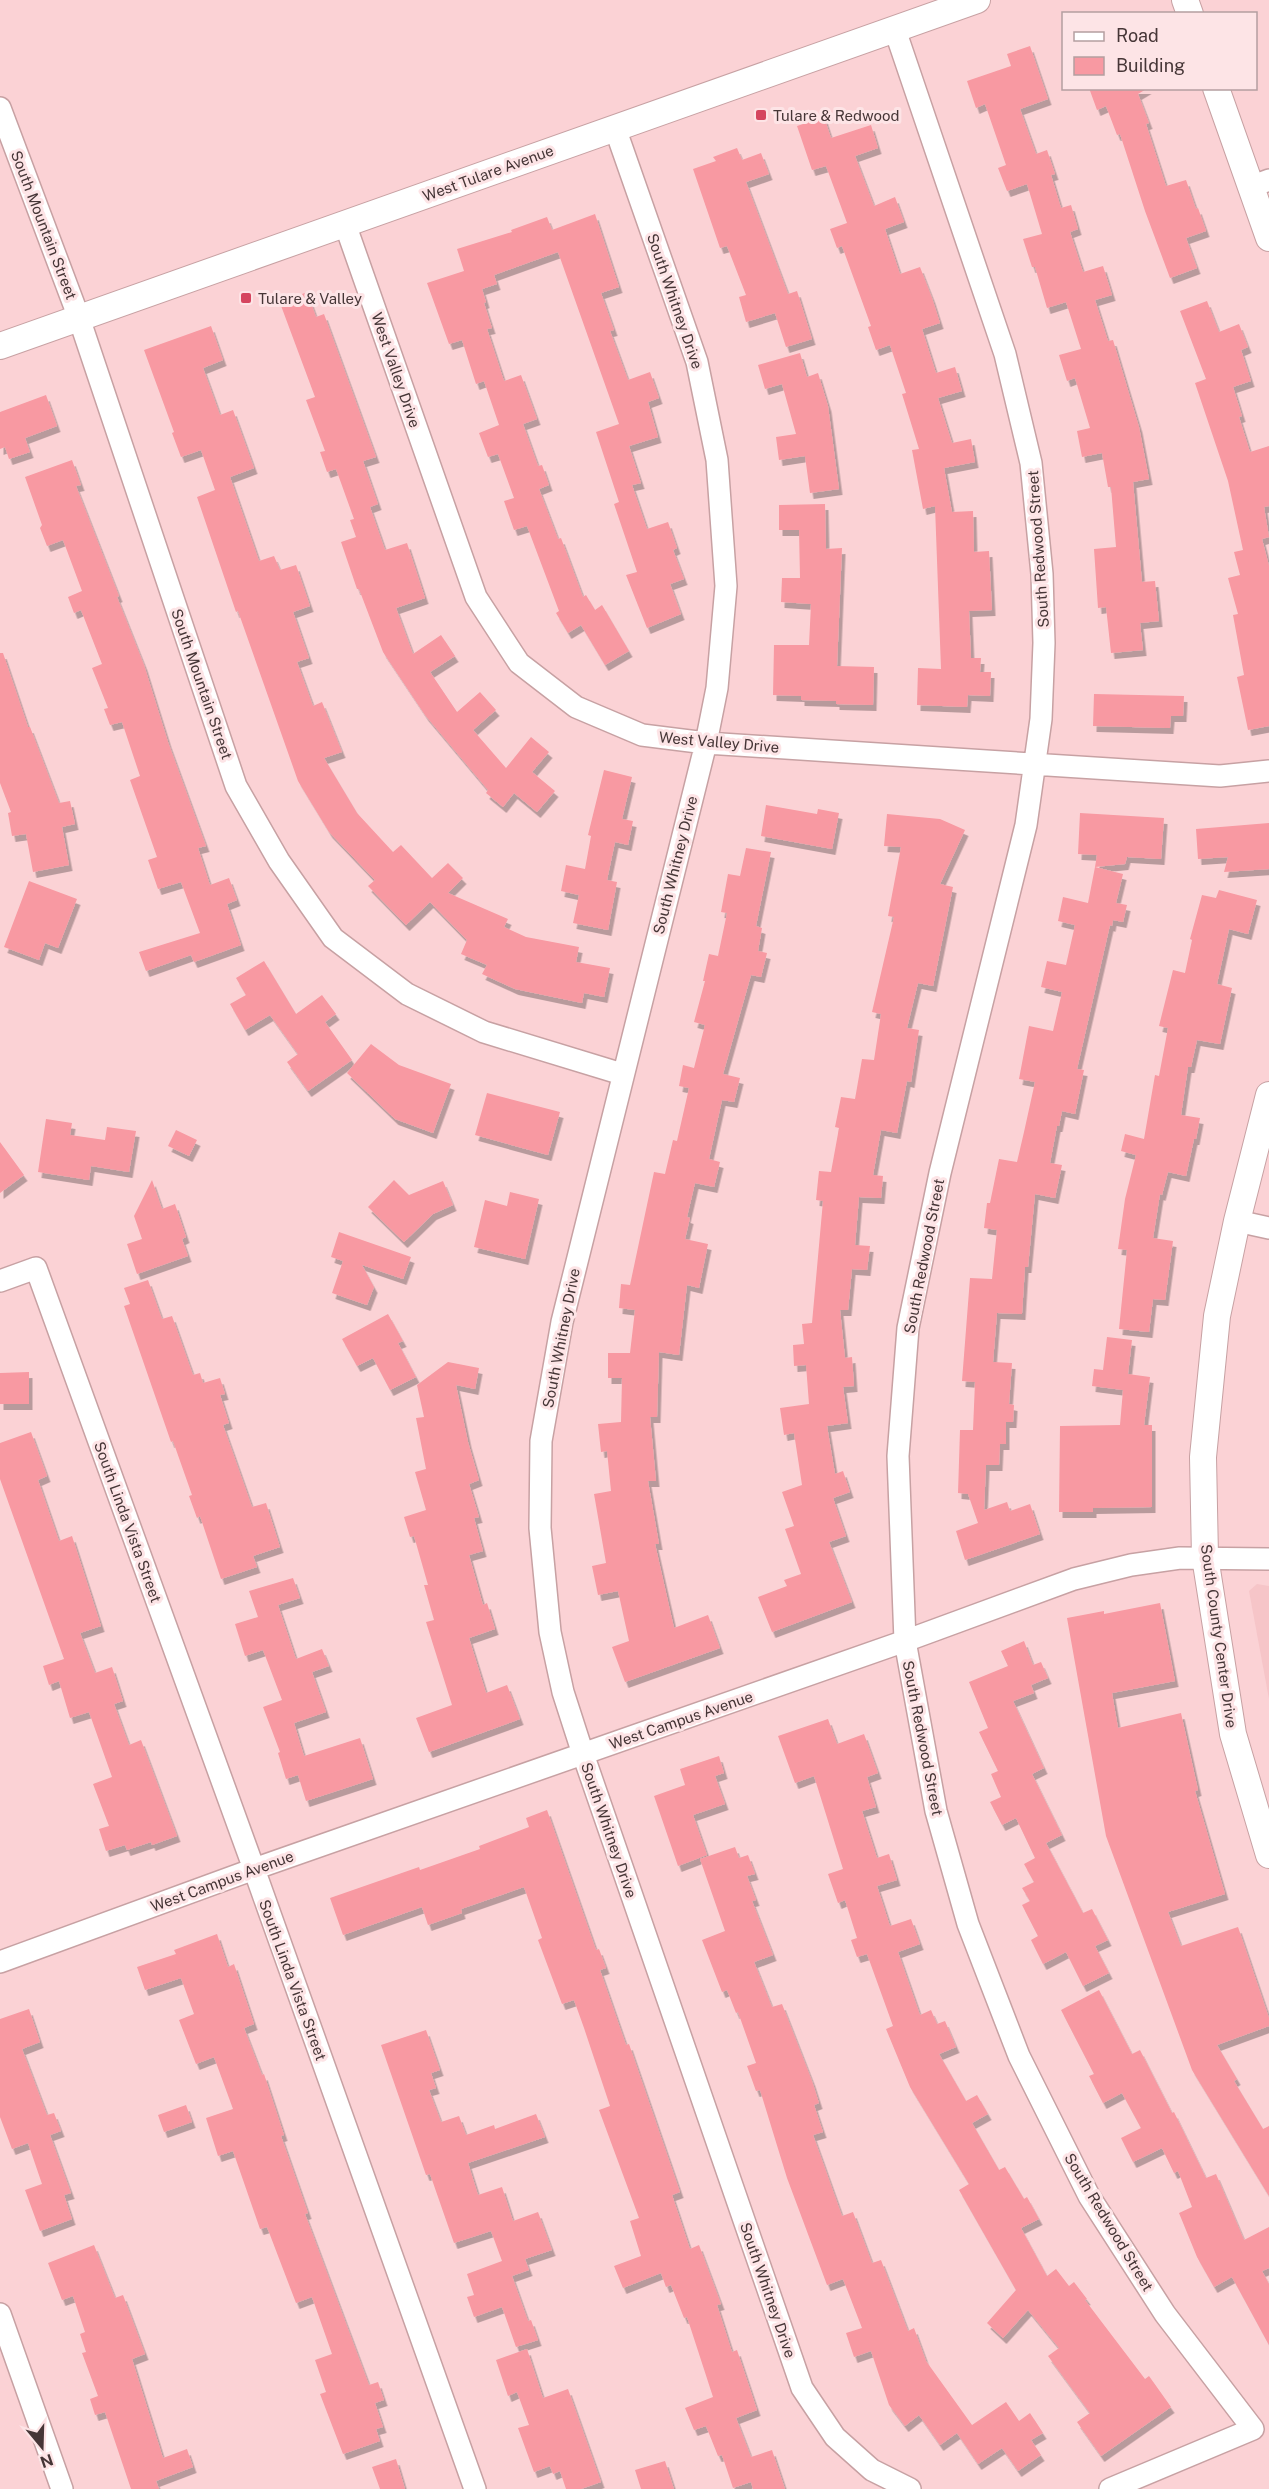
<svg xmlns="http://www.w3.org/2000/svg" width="1269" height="2489" font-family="'Public Sans',sans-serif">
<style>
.built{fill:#f6c5c8}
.building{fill:#f899a2;filter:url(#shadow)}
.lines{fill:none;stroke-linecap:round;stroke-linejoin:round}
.minor-casing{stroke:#c7a1a3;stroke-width:24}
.tertiary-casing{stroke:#c7a1a3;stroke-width:28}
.minor{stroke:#fff;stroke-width:21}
.tertiary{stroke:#fff;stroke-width:26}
.poi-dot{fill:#d5455f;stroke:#fde4e6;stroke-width:2}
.labels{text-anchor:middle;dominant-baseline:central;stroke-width:6;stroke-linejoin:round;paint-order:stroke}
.poi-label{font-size:15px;fill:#463637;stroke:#fde4e6;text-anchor:start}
.street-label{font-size:15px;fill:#463637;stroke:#fde4e6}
</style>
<defs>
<filter id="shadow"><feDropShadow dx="3.5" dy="6" stdDeviation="0" flood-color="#0004"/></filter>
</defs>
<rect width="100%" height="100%" fill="#fbd2d5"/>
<!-- built -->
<path class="built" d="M1257 1584 1269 1586V1699L1249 1591Z"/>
<!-- building -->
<path class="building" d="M1030 46 1048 99 1020 109 1036 154 1047 150 1055 174 1051 175 1061 208 1071 205 1078 229 1070 232 1083 272 1103 266 1112 295 1095 300 1108 341 1113 340 1139 427 1149 479 1133 482 1142 582 1155 581 1159 621 1140 623 1143 650 1111 653 1106 607 1098 608 1094 549 1116 547 1111 487H1108L1102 453 1082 457 1077 431 1090 428 1075 378 1067 381 1059 355 1081 349 1066 302 1047 308 1035 267H1032L1023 239 1042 234 1027 184 1007 191 998 168 1006 165 985 104 976 108 967 81 1011 66 1007 54Z
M1089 88H1148L1138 94 1149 123 1146 124 1166 186 1186 180 1196 209 1198 208 1206 231 1186 238 1197 268 1170 278 1145 211 1120 134 1117 135 1106 106 1097 110Z
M824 117 831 138 871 125 878 148 855 156 874 206 895 197 904 222 885 229 900 274 920 267 932 298 940 323 922 329 936 373 955 367 962 391 938 398 952 443 971 439 975 462 944 468 952 512 973 511 974 552 989 551 992 610 969 611 971 658H981L980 672H991L990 696 968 695 967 707 917 705 918 668 941 669 935 506 923 509 912 450 919 449 902 394 906 393 890 345 876 350 868 327 871 326 842 246 837 248 830 229 847 223 826 166 812 170 797 126Z
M737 148 742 160 761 153 769 174 746 182 788 294 797 291 812 339 786 347 775 313 746 322 739 297 746 295 727 246 720 248 693 169 716 161 713 157Z
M595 214 619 287 601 293 614 330 610 331 628 380 650 372 659 398 648 402 658 437 629 446 641 483 632 485 647 529 668 522 677 548 673 550 684 579 670 584 681 614 647 628 626 575 637 572 614 504 619 502 596 432 619 424 558 252 494 275 497 284 482 289 486 302 484 303 492 328 487 329 504 381 521 375 537 419 523 424 538 466 542 465 549 485 539 489 558 539 561 538 583 597 586 595 595 610 602 605 629 651 605 665 581 625 568 633 556 613 559 611 527 526 514 530 504 501 514 498 498 454 488 457 479 433 499 425 484 381 476 384 462 340 449 344 427 283 464 271 457 249 512 232 511 230 547 217 552 230Z
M307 292 316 317 324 314 376 457 363 461 378 504 370 507 385 550 407 543 425 598 396 608 413 654 441 635 455 656 430 672 457 712 480 692 496 710 473 730 506 768 531 737 549 752 532 772 555 791 537 812 514 793 503 807 486 793 488 790 425 715 383 652 359 589H357L341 542 356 537 350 520 354 519 336 469 327 472 320 452 325 451 306 400 315 397 280 303Z
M1207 301 1219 332 1239 324 1248 347 1241 350 1251 381 1233 387 1242 416 1239 417 1250 452 1269 446V506L1264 507 1269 537 1262 539 1269 566V726L1248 730 1237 677 1244 675 1233 615 1238 614 1228 578 1240 575 1234 552 1243 550 1228 481 1195 383 1206 379 1180 311Z
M211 326 223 360 203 368 220 415 233 410 254 468 230 477 259 561 274 556 280 570 296 565 310 606 293 612 309 658 297 662 313 706 322 702 342 752 324 758 357 813 393 852 401 845 432 878 448 863 463 878 448 893 508 919 504 927 526 937 579 947 576 962 610 968 604 997 584 993 582 1003 515 989 482 974 487 965 461 954 467 940 430 902 406 925 368 886 375 880 329 832 298 781 238 611 236 612 197 497 215 490 201 450 181 457 172 433 174 432 144 350Z
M800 353 807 377 818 373 828 406 839 489 810 493 805 456 779 460 776 437 796 434 782 384 765 389 758 365Z
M46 395 57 426 25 438 30 452 9 459 5 447 0 449V412Z
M72 460 81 485 76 486 119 596 117 597 144 665 168 742 206 846 198 848 210 885 229 878 237 900 227 904 241 945 194 962 191 955 146 971 139 952 200 933 181 882 158 889 148 860 157 857 130 780 140 776 122 722 110 725 104 709 108 708 92 668 102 664 81 610 74 613 68 597 82 591 63 540 47 546 40 528 42 525 25 477Z
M825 504 826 549 842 548 837 666 874 667 873 705 836 704V701L801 700V696L773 695 774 645H809L811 604 781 602 782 578H800L799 530H779V505Z
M0 653H3L28 727H30L59 803 70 801 75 824 62 827 69 865 33 872 26 834 12 836 8 813 11 812 0 783Z
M1094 694 1184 696 1183 716H1171L1170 728 1093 726Z
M604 770 632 777 622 819 633 821 628 845 615 842 607 880 617 882 608 930 573 923 579 895 561 891 566 865 585 869 591 836 588 835Z
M766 805 817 814 818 809 839 813 832 849 761 836Z
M1080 813 1164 818 1161 859 1127 857 1125 864 1095 867 1097 855 1078 854Z
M887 814 940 819 965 830 940 884 953 887 933 986 918 983 907 1028 919 1030 911 1082 907 1081 897 1133 881 1130 873 1175 883 1176 881 1198 859 1197 855 1245 870 1246 867 1270 852 1269 848 1310H840L845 1358 852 1357 854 1386 843 1387 848 1423 827 1426 835 1474 843 1471 850 1492 833 1498 846 1536 829 1542 852 1602 772 1632 758 1597 787 1586 784 1580 801 1574 785 1529 794 1526 782 1492 802 1485 794 1433 784 1435 780 1408 809 1404 806 1365 794 1366 793 1345 804 1344 802 1324 812 1323 823 1201 816 1200 819 1171 831 1172 839 1128 835 1127 841 1097 855 1099 862 1059 874 1060 881 1014 872 1012 894 917 888 916 901 847 884 846Z
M1269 823V869L1224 872 1228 857 1198 859 1196 829Z
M746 848 771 852 756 926 762 928 758 951 767 953 761 977 751 975 723 1074 740 1078 734 1102 722 1100 709 1159 720 1162 714 1187 695 1183 687 1217 690 1218 685 1239 708 1244 699 1288 687 1285 679 1355 659 1352 657 1417H650L656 1481H648L659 1544H655L674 1628 708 1615 720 1648 625 1682 612 1647 629 1641 618 1591 598 1595 592 1566 606 1563 594 1494 611 1491 607 1451 601 1452 598 1424 621 1422 622 1378H608V1353H630L635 1310 619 1308 621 1284 630 1285 654 1172 665 1174 673 1140 677 1141 689 1088 679 1086 683 1065 694 1068 705 1025 694 1022 705 981H703L709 954 718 956 727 913 721 912 728 874 740 876Z
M1095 867 1123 874 1116 903 1127 905 1123 922 1113 920 1112 926 1110 925 1077 1069 1084 1070 1075 1114 1062 1111 1059 1126H1057L1050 1163 1062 1165 1055 1198 1035 1194 1028 1267H1025L1022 1314 997 1313 993 1362 1012 1363 1009 1404 1014 1405 1013 1422H1006V1444H1000L999 1465H986L984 1510 1007 1502 1010 1511 1030 1504 1040 1534 965 1560 956 1531 978 1523 968 1494 958 1493 960 1430H973L975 1382 962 1381 970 1278 992 1279 997 1230 984 1228 987 1203H990L999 1159 1017 1162 1024 1132 1035 1082 1019 1079 1029 1026 1053 1031 1062 992 1041 987 1047 961 1066 965 1075 925 1058 921 1063 897 1088 903Z
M29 881 77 899 58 948 45 943 39 960 4 947Z
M1219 890 1257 900 1248 934 1229 929 1217 984 1232 988 1220 1044 1197 1040 1191 1067H1188L1181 1115 1200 1118 1196 1139H1194L1186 1176 1168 1172 1162 1195 1160 1194 1153 1238 1173 1241 1165 1300 1153 1299 1149 1332 1119 1329 1127 1250 1118 1249 1125 1199 1136 1155 1121 1151 1125 1134 1144 1139 1155 1075 1159 1076 1168 1028 1159 1026 1173 970 1185 973 1192 940 1190 939 1202 895 1216 898Z
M264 961 296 1014 322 995 336 1014 325 1022 352 1060 308 1091 287 1062 298 1054 270 1015 245 1030 230 1004 246 995 236 978Z
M371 1044 399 1065 451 1084 433 1133 395 1119 347 1073Z
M487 1093 560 1112 548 1155 475 1135Z
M46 1119 72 1123 70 1135 105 1140 107 1127 136 1131 129 1172 91 1166 89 1180 38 1172Z
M176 1130 197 1140 189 1156 168 1146Z
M0 1142 24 1175 0 1193Z
M152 1180 162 1209 175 1204 186 1237 182 1239 188 1256 137 1274 127 1244 142 1239 134 1216Z
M394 1180 409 1195 443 1181 453 1205 433 1214 404 1242 368 1207Z
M510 1192 539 1199 525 1259 474 1247 485 1200 507 1206Z
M339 1232 411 1257 403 1279 362 1265 374 1287 367 1305 332 1293 343 1261 331 1257Z
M148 1280 162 1319 172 1316 193 1375 200 1373 203 1383 220 1378 225 1394 220 1395 229 1423 223 1425 252 1507 266 1503 280 1547 253 1556 257 1567 221 1579 200 1516 197 1518 189 1496 192 1495 173 1441 171 1442 124 1306 130 1304 124 1288Z
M388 1314 403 1341 398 1343 416 1377 390 1390 373 1358 357 1366 342 1339Z
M1107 1337 1132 1340 1128 1374 1150 1377 1144 1425H1152V1507L1093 1508V1512H1059L1060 1426 1120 1425 1123 1390 1092 1386 1094 1369 1103 1370Z
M448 1362 479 1368 475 1389 456 1385 468 1442 479 1480 469 1484 479 1517 474 1518 483 1551 469 1555 483 1605 487 1603 495 1629 469 1638 486 1693 507 1685 520 1719 429 1752 416 1718 452 1705 426 1622 434 1620 424 1585H428L414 1536 410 1537 404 1517 426 1510 415 1472 426 1469 416 1418 424 1417 417 1385Z
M29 1372V1404H0V1373Z
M31 1432 47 1476 38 1480 59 1541 72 1536 101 1626 80 1633 95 1673 112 1667 123 1701 114 1704 129 1745 141 1740 177 1836 152 1845 151 1842 127 1850 125 1845 106 1851 99 1829 109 1826 93 1784 112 1777 89 1712 70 1718 59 1681 49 1685 43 1666 64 1659 0 1479V1443Z
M293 1578 300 1598 278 1605 296 1659 322 1649 329 1666 312 1672 326 1712 294 1723 304 1756 360 1738 373 1779 306 1801 298 1775 286 1779 278 1753 280 1752 263 1707 282 1700 263 1650 245 1656 235 1624 258 1617 249 1591Z
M1160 1603 1175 1681 1112 1693 1118 1728 1181 1713 1198 1790 1195 1791 1225 1894 1168 1912 1181 1946 1238 1927 1269 2018V2026L1217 2045 1237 2079 1234 2081 1263 2129 1269 2126V2196L1192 2070 1106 1836 1067 1618 1104 1611V1614Z
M1024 1641 1033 1665 1041 1662 1048 1678 1031 1685 1034 1693 1013 1701 1044 1768 1032 1774 1062 1835 1046 1843 1083 1913 1092 1909 1108 1940 1095 1946 1109 1973 1083 1986 1066 1952 1043 1964 1031 1940 1038 1936 1022 1905 1030 1901 1022 1888 1034 1882 1024 1864 1035 1858 1016 1818 1002 1825 990 1802 1001 1797 991 1774 998 1771 979 1732 988 1728 969 1682 1008 1666 1001 1651Z
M828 1719 837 1744 864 1734 878 1773 867 1777 876 1807 862 1811 877 1858 889 1854 897 1880 877 1886 890 1926 911 1919 920 1944 898 1952 920 2015 931 2010 937 2024 945 2021 956 2047 939 2054 966 2101 977 2095 988 2114 972 2123 999 2170 1005 2167 1024 2199 1027 2197 1039 2219 1021 2228 1047 2276 1056 2269 1069 2286 1074 2282 1087 2299 1085 2300 1145 2379 1149 2376 1171 2407 1101 2456 1077 2422 1090 2413 1048 2356 1059 2348 1028 2310 1003 2338 987 2323 1016 2290 959 2190 969 2184 910 2087 886 2029 893 2026 867 1954 857 1957 851 1940 857 1938 845 1900 838 1903 828 1874 843 1869 814 1776 795 1783 778 1736Z
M719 1756 724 1773 715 1776 725 1804 693 1815 707 1855 678 1866 654 1796 685 1785 680 1769Z
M547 1810 596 1950 599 1949 606 1968 600 1970 626 2045 629 2044 680 2192 672 2195 690 2249 699 2245 721 2304 717 2305 732 2352 737 2350 757 2410 736 2418 751 2457 772 2450 785 2489H753L751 2482 733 2488 722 2455 718 2456 706 2426 694 2430 685 2408 713 2397 687 2317 684 2318 671 2285 666 2287 661 2273 623 2288 614 2266 641 2256 630 2221 639 2218 599 2110 610 2106 584 2028 574 2000 562 2004 538 1940 542 1938 524 1887 461 1909 462 1913 428 1925 422 1907 343 1935 330 1898 419 1867 420 1870 480 1849 479 1846 529 1827 526 1818Z
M735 1847 739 1858 748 1855 755 1874 747 1876 756 1900 752 1901 773 1955 754 1962 772 2007 782 2004 812 2081 819 2103 814 2105 823 2132 813 2135 842 2216 853 2212 872 2263 881 2260 908 2331 914 2328 926 2361 972 2425 1006 2402 1019 2421 1030 2413 1043 2433 1031 2440 1041 2455 1018 2471 1002 2448 978 2464 957 2433 940 2445 919 2415 905 2426 889 2405 871 2351 854 2357 846 2333 862 2328 843 2279 827 2285 787 2178 760 2090 756 2091 747 2066 756 2063 738 2012 736 2013 727 1990 722 1992 702 1940 725 1931 700 1859Z
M217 1934 228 1967 234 1964 254 2024 244 2028 262 2075 264 2074 284 2135 281 2136 308 2213 305 2214 369 2385 378 2382 384 2400 375 2403 383 2427 376 2429 380 2441 343 2454 320 2394 326 2392 315 2360 332 2354 312 2297 296 2303 267 2227 260 2229 233 2151 218 2156 206 2118 233 2109 214 2057 196 2064 179 2020 194 2014 181 1978 145 1990 137 1967 176 1954 174 1950Z
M1099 1990 1132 2054 1140 2050 1172 2113 1174 2112 1206 2178 1216 2174 1244 2240 1269 2227V2268L1262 2271 1269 2284V2345L1232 2277 1214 2287 1197 2257 1179 2213 1192 2207 1178 2171 1174 2173 1162 2148 1133 2162 1121 2138 1141 2128 1122 2093 1103 2103 1089 2076 1094 2074 1061 2010Z
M29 2009 40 2042 22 2049 47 2115 54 2113 61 2131 50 2135 71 2193 64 2195 72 2219 40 2231 25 2190 42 2184 28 2143 12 2149 0 2117V2019Z
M426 2030 440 2070 431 2073 436 2088 429 2090 441 2122 459 2116 466 2135 494 2125 495 2129 536 2114 545 2137 468 2163 478 2195 502 2187 513 2221 538 2212 552 2250 525 2259 529 2270 512 2276 528 2321 531 2320 538 2340 516 2347 502 2307 474 2317 467 2297 474 2295 467 2274 502 2261 491 2231 454 2243 430 2174 426 2175 381 2045Z
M186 2105 192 2122 164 2132 158 2115Z
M94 2245 115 2298 123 2295 145 2354 132 2359 163 2458 187 2449 193 2467 156 2481 159 2489H131L105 2412 95 2415 90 2399 98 2396 82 2353 86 2352 80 2334 85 2332 73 2296 62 2300 48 2263Z
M527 2349 543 2398 568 2389 601 2482 581 2489H566L560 2471 553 2474 550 2466 534 2472 518 2428 529 2425 517 2392 508 2396 496 2360Z
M396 2459 405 2489H380L372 2467Z
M665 2461 674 2489H641L635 2470Z"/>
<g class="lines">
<defs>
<path id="minor" d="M895 30 1005 354 1031 463 1042 574 1044 643 1041 719 1026 825 940 1173 908 1328 898 1456 905 1641 936 1811 968 1924 1019 2056 1089 2196 1165 2314 1253 2429 1110 2489
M0 108 79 318 236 786 279 861 333 938 407 994 484 1032 622 1074
M615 128 697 362 717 460 726 586 717 688 706 743 562 1322 541 1441 540 1528 550 1632 563 1692 583 1754 802 2388 835 2437 872 2470 910 2489
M1250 187 1269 180
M345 224 476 597 519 663 576 707 642 735 706 743 1220 776 1269 771
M1237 1221 1269 1228
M0 1281 36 1268 254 1869 475 2489
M0 1962 254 1869 905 1641 1074 1579 1131 1565 1180 1558 1269 1559
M0 2314 62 2489"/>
<path id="tertiary" d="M1185 0 1190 14
M1216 88 1269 238
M0 346 977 0
M1269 1095 1237 1221 1217 1316 1203 1457 1205 1557 1233 1734 1269 1855"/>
</defs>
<!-- minor casing -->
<use href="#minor" class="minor-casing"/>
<!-- tertiary casing -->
<use href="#tertiary" class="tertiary-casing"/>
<!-- minor -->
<use href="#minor" class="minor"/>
<!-- tertiary -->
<use href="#tertiary" class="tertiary"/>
</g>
<!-- markers -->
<g class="poi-dot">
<rect x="755" y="109" width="12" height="12" rx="3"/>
<rect x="240" y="292" width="12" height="12" rx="3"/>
</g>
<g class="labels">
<!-- poi labels -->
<g class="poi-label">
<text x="773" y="115">Tulare &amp; Redwood</text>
<text x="258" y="298">Tulare &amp; Valley</text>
</g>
<!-- street labels -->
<g class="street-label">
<text transform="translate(488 173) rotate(-20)">West Tulare Avenue</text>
<text transform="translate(44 225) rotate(69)">South Mountain Street</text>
<text transform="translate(675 301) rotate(71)">South Whitney Drive</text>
<text transform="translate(396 370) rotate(71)">West Valley Drive</text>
<text transform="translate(1038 549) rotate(-94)">South Redwood Street</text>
<text transform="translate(202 684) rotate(71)">South Mountain Street</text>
<text transform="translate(719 742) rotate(5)">West Valley Drive</text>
<text transform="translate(675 865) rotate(-76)">South Whitney Drive</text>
<text transform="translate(924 1256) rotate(-79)">South Redwood Street</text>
<text transform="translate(561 1338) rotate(-79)">South Whitney Drive</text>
<text transform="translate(128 1522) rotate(70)">South Linda Vista Street</text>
<text transform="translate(1219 1636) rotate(82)">South County Center Drive</text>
<text transform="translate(681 1720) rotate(-19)">West Campus Avenue</text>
<text transform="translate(923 1738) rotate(79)">South Redwood Street</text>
<text transform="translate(609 1830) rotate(71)">South Whitney Drive</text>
<text transform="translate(222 1881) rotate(-20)">West Campus Avenue</text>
<text transform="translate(293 1980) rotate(70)">South Linda Vista Street</text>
<text transform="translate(1109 2222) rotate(59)">South Redwood Street</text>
<text transform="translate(768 2290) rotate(71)">South Whitney Drive</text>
</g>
</g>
<!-- legend -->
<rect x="1062" y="12" width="195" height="78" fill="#fde4e6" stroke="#b49ea0" stroke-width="1.5"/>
<rect x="1074" y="32" width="30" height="9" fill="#ffffff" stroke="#b49ea0" stroke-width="1.5"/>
<text x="1116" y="42" font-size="18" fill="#463637">Road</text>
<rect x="1074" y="57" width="30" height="18" fill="#f899a2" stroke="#b49ea0" stroke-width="1.5"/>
<text x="1116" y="72" font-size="18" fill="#463637">Building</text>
<!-- north arrow -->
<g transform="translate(42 2447) rotate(161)" stroke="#fde4e6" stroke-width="4.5" paint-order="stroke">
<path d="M0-4.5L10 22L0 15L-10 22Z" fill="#463637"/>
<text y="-9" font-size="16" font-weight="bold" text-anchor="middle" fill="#463637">N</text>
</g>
</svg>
